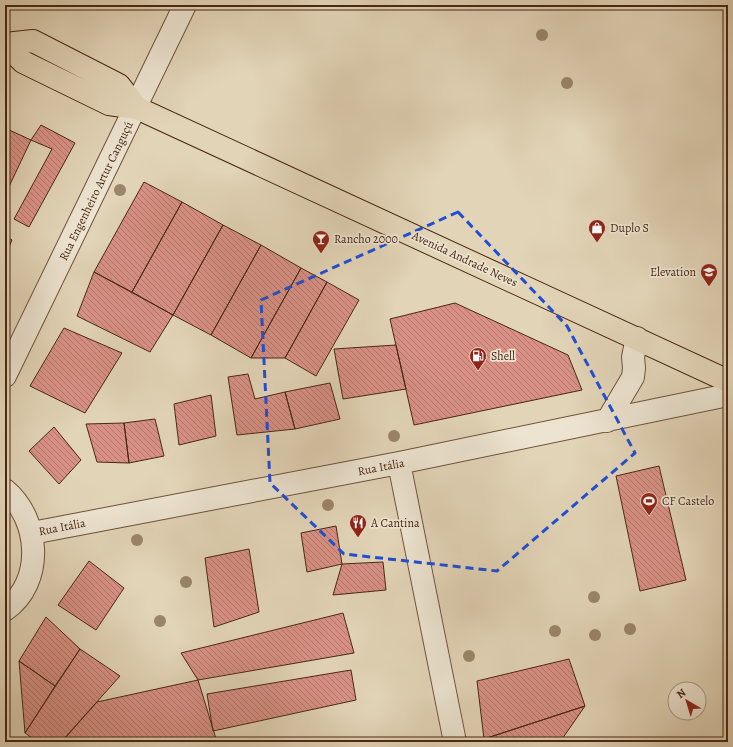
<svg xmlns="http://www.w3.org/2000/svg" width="733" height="747" font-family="Alegreya,serif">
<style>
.building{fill:url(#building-back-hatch);stroke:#482712}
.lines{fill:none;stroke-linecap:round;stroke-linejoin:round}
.minor-casing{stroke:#6e523b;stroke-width:24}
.major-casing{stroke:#482712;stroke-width:24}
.minor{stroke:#ece3d0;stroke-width:22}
.major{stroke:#e2d4b7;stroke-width:22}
.tree{fill:#9a8569}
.marked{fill:none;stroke:#1d4ed8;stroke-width:3;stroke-dasharray:8 5;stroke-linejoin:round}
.labels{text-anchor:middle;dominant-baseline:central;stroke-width:3.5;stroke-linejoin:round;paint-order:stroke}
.street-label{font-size:12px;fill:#482712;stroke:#ece3d0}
.poi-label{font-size:12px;fill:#482712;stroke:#ece3d0;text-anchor:start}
</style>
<defs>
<pattern id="building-back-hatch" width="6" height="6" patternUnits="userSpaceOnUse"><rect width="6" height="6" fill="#d99186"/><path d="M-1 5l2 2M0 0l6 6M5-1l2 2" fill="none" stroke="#b2766c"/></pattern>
</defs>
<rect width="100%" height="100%" fill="#e2d4b7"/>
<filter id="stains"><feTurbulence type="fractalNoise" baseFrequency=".005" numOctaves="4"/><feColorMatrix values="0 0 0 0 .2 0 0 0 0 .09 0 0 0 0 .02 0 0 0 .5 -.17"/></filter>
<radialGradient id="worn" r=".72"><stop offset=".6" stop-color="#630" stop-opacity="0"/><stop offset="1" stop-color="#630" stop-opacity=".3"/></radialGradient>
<!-- building -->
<path class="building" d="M109 5H124L122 9Z
M41 125 75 143 29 227 14 219 52 149 31 140Z
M5 128 31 140 5 195Z
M144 182 182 202 132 292 94 272Z
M182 202 223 225 173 315 132 292Z
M223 225 261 245 211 335 173 315Z
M5 236 12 240 5 256Z
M261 245 301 268 251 358 211 335Z
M301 268 327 282 285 358H251Z
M94 272 173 315 150 352 77 316Z
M327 282 359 300 316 376 285 358Z
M455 303 568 355 582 390 414 425 390 319Z
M64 328 122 353 85 413 30 386Z
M396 345 406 389 343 399 334 349Z
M248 374 255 399 285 392 295 429 237 435 228 377Z
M330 383 340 419 295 429 285 392Z
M211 395 216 436 179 445 174 404Z
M155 419 164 456 129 463 124 423Z
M124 423 129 463 97 462 86 424Z
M54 427 81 460 59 484 29 451Z
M659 466 686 580 640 591 616 476Z
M336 526 342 564 307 572 301 533Z
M249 549 259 612 214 627 205 558Z
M89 561 124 588 96 630 58 605Z
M383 562 386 590 333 595 342 564Z
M343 613 354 653 198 680 181 653Z
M46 617 80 649 55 686 19 661Z
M80 649 120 676 61 742H38L25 733Z
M569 659 585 706 484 739 477 681Z
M19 661 55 686 25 733Z
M351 670 356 700 213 731 207 694Z
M198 680 217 742H68L66 737 97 702Z
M585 706 560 742H485L484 739Z"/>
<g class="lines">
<defs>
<path id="minor" d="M5 376 185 5
M607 421 633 377 634 368 633 357 637 338
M399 463 455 742
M5 490C40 519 45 582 5 610
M32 533 399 463 728 395"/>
<path id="major" d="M5 44 23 62 109 104 137 108 728 381
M5 44 33 41 119 85 137 108"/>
</defs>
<!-- minor casing -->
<use href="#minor" class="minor-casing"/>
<!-- major casing -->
<use href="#major" class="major-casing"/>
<!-- minor -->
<use href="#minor" class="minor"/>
<!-- major -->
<use href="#major" class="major"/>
</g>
<!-- trees -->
<g class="tree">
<circle cx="542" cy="35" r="6"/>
<circle cx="567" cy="83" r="6"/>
<circle cx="120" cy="190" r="6"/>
<circle cx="394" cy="436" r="6"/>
<circle cx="328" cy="505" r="6"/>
<circle cx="137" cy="540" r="6"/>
<circle cx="186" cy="582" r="6"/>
<circle cx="594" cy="597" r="6"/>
<circle cx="160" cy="621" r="6"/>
<circle cx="630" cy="629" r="6"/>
<circle cx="555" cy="631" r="6"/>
<circle cx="595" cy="635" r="6"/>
<circle cx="469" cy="656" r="6"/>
</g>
<!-- marked area -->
<path class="marked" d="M458 212 567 326 635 453 497 571 344 554 270 483 261 300Z"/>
<!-- icons -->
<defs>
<symbol id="shop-pin" viewBox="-11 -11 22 30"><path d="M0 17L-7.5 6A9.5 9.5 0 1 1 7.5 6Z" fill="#8f2418" stroke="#ece3d0"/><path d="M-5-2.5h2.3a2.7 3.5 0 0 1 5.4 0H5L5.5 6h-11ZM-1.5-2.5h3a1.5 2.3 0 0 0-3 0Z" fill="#fff"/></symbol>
<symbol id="bar-pin" viewBox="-11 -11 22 30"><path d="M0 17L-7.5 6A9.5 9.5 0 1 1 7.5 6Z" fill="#8f2418" stroke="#ece3d0"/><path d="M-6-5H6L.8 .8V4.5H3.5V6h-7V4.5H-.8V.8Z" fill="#fff"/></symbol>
<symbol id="school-pin" viewBox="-11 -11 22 30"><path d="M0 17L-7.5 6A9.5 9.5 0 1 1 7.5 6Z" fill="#8f2418" stroke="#ece3d0"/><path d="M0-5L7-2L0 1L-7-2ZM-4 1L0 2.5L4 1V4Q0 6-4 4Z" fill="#fff"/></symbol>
<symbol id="fuel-pin" viewBox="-11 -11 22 30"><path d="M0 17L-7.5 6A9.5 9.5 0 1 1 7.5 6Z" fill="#8f2418" stroke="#ece3d0"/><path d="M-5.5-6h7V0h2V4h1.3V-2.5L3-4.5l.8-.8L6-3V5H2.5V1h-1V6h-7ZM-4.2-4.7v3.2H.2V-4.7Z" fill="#fff"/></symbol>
<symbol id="stadium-pin" viewBox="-11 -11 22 30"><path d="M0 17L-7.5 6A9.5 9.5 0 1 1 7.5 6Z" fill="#8f2418" stroke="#ece3d0"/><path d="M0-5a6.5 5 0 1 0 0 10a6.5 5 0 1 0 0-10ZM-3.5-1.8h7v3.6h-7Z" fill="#fff"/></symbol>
<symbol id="restaurant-pin" viewBox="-11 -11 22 30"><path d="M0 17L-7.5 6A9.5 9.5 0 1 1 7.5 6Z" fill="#8f2418" stroke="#ece3d0"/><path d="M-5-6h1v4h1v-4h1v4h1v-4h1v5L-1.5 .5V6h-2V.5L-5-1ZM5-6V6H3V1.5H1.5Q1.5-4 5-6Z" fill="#fff"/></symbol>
</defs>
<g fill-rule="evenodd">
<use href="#shop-pin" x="587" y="218" width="20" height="27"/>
<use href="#bar-pin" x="311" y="229" width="20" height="27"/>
<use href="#school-pin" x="699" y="262" width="20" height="27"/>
<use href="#fuel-pin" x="468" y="346" width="20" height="27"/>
<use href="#stadium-pin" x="639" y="491" width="20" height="27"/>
<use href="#restaurant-pin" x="348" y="513" width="20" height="27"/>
</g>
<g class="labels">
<!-- street labels -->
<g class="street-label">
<text transform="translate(96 191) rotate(-64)">Rua Engenheiro Artur Canguçú</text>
<text transform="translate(465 259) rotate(25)">Avenida Andrade Neves</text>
<text transform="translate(381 467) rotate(-11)">Rua Itália</text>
<text transform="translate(62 527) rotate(-11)">Rua Itália</text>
</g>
<!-- poi labels -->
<g class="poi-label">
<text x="610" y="228">Duplo S</text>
<text x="334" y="239">Rancho 2000</text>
<text x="696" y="272" text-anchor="end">Elevation</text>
<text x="491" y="356">Shell</text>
<text x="662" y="501">CF Castelo</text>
<text x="371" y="523">A Cantina</text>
</g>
</g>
<!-- margin -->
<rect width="733" height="747" fill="none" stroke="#e2d4b7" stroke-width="20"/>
<rect x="6" y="6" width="721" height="735" fill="none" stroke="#482712" stroke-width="2"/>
<rect x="10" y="10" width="713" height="727" fill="none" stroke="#482712"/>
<!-- north arrow -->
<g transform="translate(687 701) rotate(322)"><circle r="19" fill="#ece3d0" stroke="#aa9884"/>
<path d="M0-3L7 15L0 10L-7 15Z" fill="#8f2418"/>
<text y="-6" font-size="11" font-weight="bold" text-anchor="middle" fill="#482712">N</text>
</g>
<rect width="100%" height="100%" filter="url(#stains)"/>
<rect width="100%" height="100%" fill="url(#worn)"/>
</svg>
